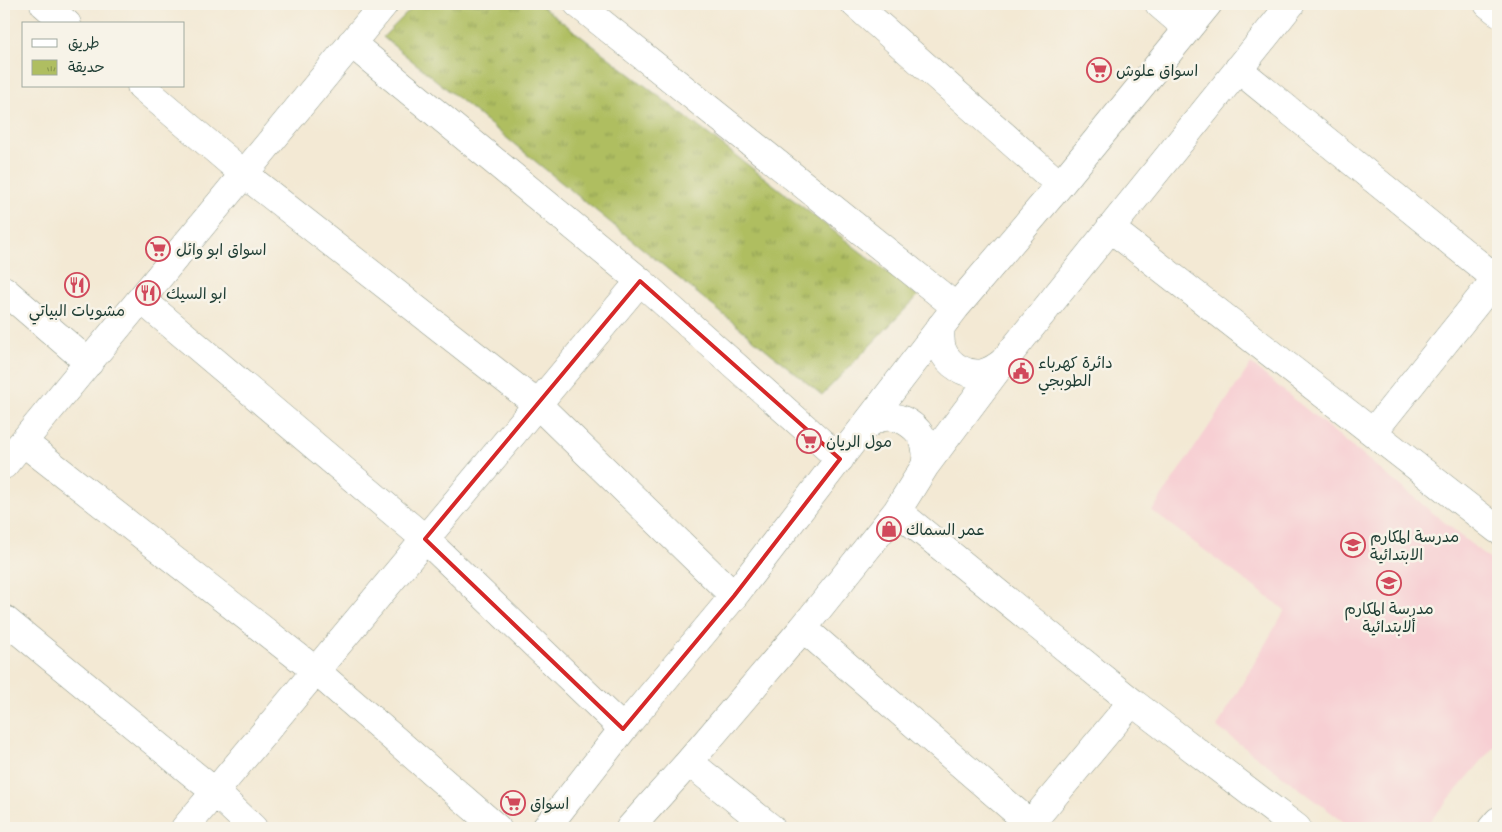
<svg xmlns="http://www.w3.org/2000/svg" width="1502" height="832" font-family="Sriracha,'Playpen Sans Arabic',sans-serif">
<style>
.built{fill:#f7cfd3}
.park{fill:url(#park-tufts);stroke:#677e4a}
.lines{fill:none;stroke-linecap:round;stroke-linejoin:round}
.minor-casing{stroke:#899384;stroke-width:29}
.minor{stroke:#fff;stroke-width:28}
.marked{fill:none;stroke:#d62828;stroke-width:4;stroke-linejoin:round}
.labels{text-anchor:middle;dominant-baseline:central;stroke-width:5;stroke-linejoin:round;paint-order:stroke}
.poi-label{font-size:16px;fill:#1f3d34;stroke:#f7f3e8;text-anchor:start}
</style>
<defs>
<pattern id="park-tufts" width="24" height="20" patternUnits="userSpaceOnUse" patternTransform="scale(1.25)"><rect width="24" height="20" fill="#afbe61"/><path d="M3 7l-1-3M5 7V3M7 7l1-3M15 17l-1-3M17 17v-4M19 17l1-3" fill="none" stroke="#8e9c51"/></pattern>
</defs>
<rect width="100%" height="100%" fill="#f7f3e8"/>
<filter id="ink" filterUnits="userSpaceOnUse"><feTurbulence type="fractalNoise" baseFrequency=".02" numOctaves="2"/><feDisplacementMap in="SourceGraphic" scale="10" xChannelSelector="R" yChannelSelector="G"/><feConvolveMatrix kernelMatrix="1 2 1 2 8 2 1 2 1" color-interpolation-filters="sRGB"/></filter>
<filter id="wash" filterUnits="userSpaceOnUse"><feTurbulence type="fractalNoise" baseFrequency=".0096" numOctaves="4" result="noise"/><feDisplacementMap in="SourceGraphic" scale="20" xChannelSelector="R" yChannelSelector="G"/><feGaussianBlur stdDeviation="1.12" result="paint"/><feColorMatrix in="noise" values="0 0 0 0 0 0 0 0 0 0 0 0 0 0 0 0 0 1.4 0 .05"/><feComposite in="paint" operator="in"/></filter>
<g filter="url(#wash)">
<rect width="100%" height="100%" fill="#f3e9d4"/>
<!-- built -->
<path class="built" d="M1251 364 1498 566V742L1424 828H1352L1217 727 1285 610 1152 511Z"/>
<!-- park -->
<path class="park" d="M416 4H539L918 296 822 395 383 37Z"/>
</g>
<g filter="url(#ink)">
<g class="lines">
<defs>
<path id="minor" d="M44 4 67 24
M578 4 956 307
M855 4 1060 185
M1159 4 1187 28
M1488 4 1498 12
M351 43 640 281 840 459
M1238 69 1498 280
M141 86 244 174 537 404 734 596
M1110 228 1498 530
M4 290 89 363
M141 299 425 539 623 729
M941 326C940 334 940 341 942 349 948 365 966 376 983 373 991 371 997 367 1003 362
M863 428C867 425 872 421 877 419 898 411 924 428 926 450 927 455 926 461 925 466
M1373 432 1498 276
M23 442 316 671 497 828
M4 465 384 4
M897 511 1132 702 1297 828
M4 619 215 792 253 828
M803 628 1035 828
M689 762 771 828
M185 828 640 281
M546 828 623 729 734 596 956 307 1060 185 1208 4
M630 828 689 762 803 628 897 511 925 466 1003 362 1291 4
M1027 828 1132 702
M1492 828 1498 821"/>
</defs>
<!-- minor casing -->
<use href="#minor" class="minor-casing"/>
<!-- minor -->
<use href="#minor" class="minor"/>
</g>
</g>
<!-- marked area -->
<path class="marked" d="M640 281 840 459 734 596 623 729 425 539Z"/>
<!-- icons -->
<defs>
<symbol id="supermarket-ring" viewBox="-11 -11 22 22"><circle r="9.5" fill="#f7f3e8" stroke="#d1495b" stroke-width="1.5"/><path d="M-6-5.5h2.5l.6 2H6L4.5 2H-2.5L-4.4-4H-6ZM-1.5 3.2a1.3 1.3 0 1 0 .1 0ZM3 3.2a1.3 1.3 0 1 0 .1 0Z" fill="#d1495b"/></symbol>
<symbol id="restaurant-ring" viewBox="-11 -11 22 22"><circle r="9.5" fill="#f7f3e8" stroke="#d1495b" stroke-width="1.5"/><path d="M-5-6h1v4h1v-4h1v4h1v-4h1v5L-1.5 .5V6h-2V.5L-5-1ZM5-6V6H3V1.5H1.5Q1.5-4 5-6Z" fill="#d1495b"/></symbol>
<symbol id="civic-ring" viewBox="-11 -11 22 22"><circle r="9.5" fill="#f7f3e8" stroke="#d1495b" stroke-width="1.5"/><path d="M-.6-6.5H3V-4.5H.6V-3L4-1V1h2V6H-6V1h2V-1L-.6-3ZM-1.2 2.5V6h2.4V2.5Z" fill="#d1495b"/></symbol>
<symbol id="shop-ring" viewBox="-11 -11 22 22"><circle r="9.5" fill="#f7f3e8" stroke="#d1495b" stroke-width="1.5"/><path d="M-5-2.5h2.3a2.7 3.5 0 0 1 5.4 0H5L5.5 6h-11ZM-1.5-2.5h3a1.5 2.3 0 0 0-3 0Z" fill="#d1495b"/></symbol>
<symbol id="school-ring" viewBox="-11 -11 22 22"><circle r="9.5" fill="#f7f3e8" stroke="#d1495b" stroke-width="1.5"/><path d="M0-5L7-2L0 1L-7-2ZM-4 1L0 2.5L4 1V4Q0 6-4 4Z" fill="#d1495b"/></symbol>
</defs>
<g fill-rule="evenodd">
<use href="#supermarket-ring" x="1085" y="56" width="28" height="28"/>
<use href="#supermarket-ring" x="144" y="235" width="28" height="28"/>
<use href="#restaurant-ring" x="63" y="271" width="28" height="28"/>
<use href="#restaurant-ring" x="134" y="279" width="28" height="28"/>
<use href="#civic-ring" x="1007" y="357" width="28" height="28"/>
<use href="#supermarket-ring" x="795" y="427" width="28" height="28"/>
<use href="#shop-ring" x="875" y="515" width="28" height="28"/>
<use href="#school-ring" x="1339" y="531" width="28" height="28"/>
<use href="#school-ring" x="1375" y="569" width="28" height="28"/>
<use href="#supermarket-ring" x="499" y="789" width="28" height="28"/>
</g>
<g class="labels">
<!-- poi labels -->
<g class="poi-label">
<text x="1116" y="70">اسواق علوش</text>
<text x="176" y="249">اسواق ابو وائل</text>
<text x="166" y="293">ابو السيك</text>
<text x="77" y="310" text-anchor="middle">مشويات البياتي</text>
<text x="1038" y="362">دائرة كهرباء<tspan x="1038" dy="18">الطوبجي</tspan></text>
<text x="826" y="441">مول الريان</text>
<text x="906" y="529">عمر السماك</text>
<text x="1370" y="536">مدرسة المكارم<tspan x="1370" dy="18">الابتدائية</tspan></text>
<text x="1389" y="608" text-anchor="middle">مدرسة المكارم<tspan x="1389" dy="18">ألابتدائية</tspan></text>
<text x="530" y="803">اسواق</text>
</g>
</g>
<!-- margin -->
<rect width="1502" height="832" fill="none" stroke="#f7f3e8" stroke-width="20"/>
<!-- legend -->
<rect x="22" y="22" width="162" height="65" fill="#f7f3e8" stroke="#a1aaa0"/>
<rect x="32" y="39" width="25" height="8" fill="#ffffff" stroke="#a1aaa0"/>
<text x="68" y="48" font-size="15" fill="#1f3d34">طريق</text>
<rect x="32" y="60" width="25" height="15" fill="url(#park-tufts)" stroke="#a1aaa0"/>
<text x="68" y="72" font-size="15" fill="#1f3d34">حديقة</text>
</svg>
